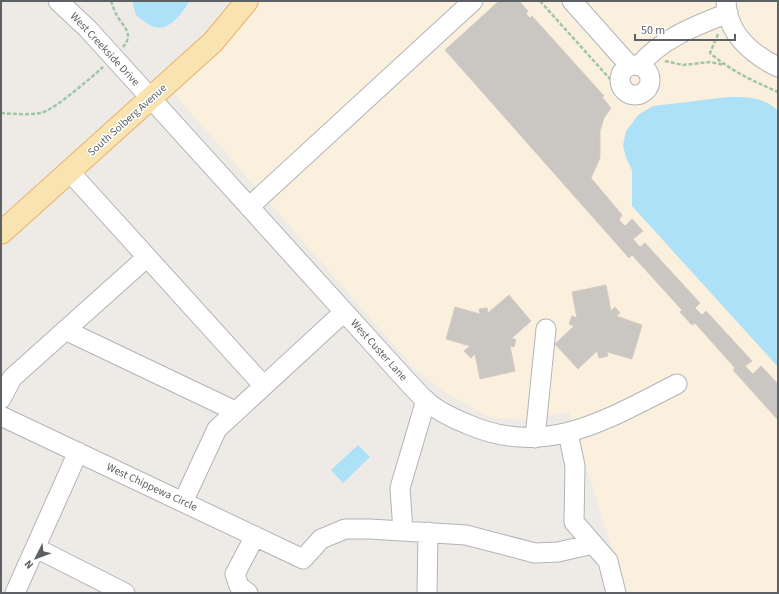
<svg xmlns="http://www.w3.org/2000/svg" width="779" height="594" font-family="'Source Sans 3',sans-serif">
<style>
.commercial{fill:#fbf0de}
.water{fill:#ace1f8}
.building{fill:#cac6c2;stroke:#d3ccc4}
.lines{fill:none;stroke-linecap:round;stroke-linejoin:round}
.minor-casing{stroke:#b1b3b7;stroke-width:21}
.major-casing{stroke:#e6b267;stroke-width:24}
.path{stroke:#9fc6a5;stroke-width:2.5;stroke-dasharray:4 2;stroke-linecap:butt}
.minor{stroke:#fff;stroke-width:19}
.major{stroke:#f8e3b1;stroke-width:22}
.labels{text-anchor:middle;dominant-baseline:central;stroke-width:3;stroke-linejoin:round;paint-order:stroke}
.street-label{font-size:11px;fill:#5d6165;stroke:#fff}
</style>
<rect width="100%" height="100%" fill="#eeebe6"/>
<!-- commercial -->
<path class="commercial" d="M259 1H778V593H626L569 412 522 420 489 417 444 392 413 367 171 90Z"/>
<!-- water -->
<path class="water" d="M132 1H190C182 12 169 34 152 26 147 24 141 19 136 15Z
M728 97C746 97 765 97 778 111V367L632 206V170L626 158 623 145 626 131 638 115 653 106Z
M358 445 370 457 343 483 331 470Z"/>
<!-- building -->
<path class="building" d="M499 1H519L528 11 526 14 530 18 532 16 604 96 602 97 611 108 604 118 600 131V158L591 178 622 215 619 220 625 226 632 219 643 231 633 239 640 247 645 243 700 303 695 308 702 315 706 311 752 361 745 366 753 374 761 366 778 384V420L733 370 735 368 695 323 692 325 680 312 682 310 632 255 629 258 445 50Z
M606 285 611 311 615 307 620 313 616 316 642 325 632 359 607 352 608 356 599 358 597 351 578 369 555 344 574 326 569 324 572 316 577 318 572 292Z
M509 295 531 321 512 338 516 340 514 347 510 346 515 371 480 379 475 354 471 358 464 351 470 346 446 339 455 307 480 314 479 309 487 308 488 313Z"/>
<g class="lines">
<defs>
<path id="minor" d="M58 1 88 29 396 369C405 379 415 390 425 400 437 411 452 418 467 424 546 459 607 419 677 384
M572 1 630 66
M726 1C727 33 751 54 778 67
M620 80a15 15 0 1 1 30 0a15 15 0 1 1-30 0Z
M639 66C660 39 697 25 728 13
M69 171 263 385
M249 207 473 1
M65 330 235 411
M1 399 12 378 146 258
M1 416 303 559 321 539 345 529H370L466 535 535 553 558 552 593 544
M568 433 575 466 574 522 608 561 616 593
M535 438 546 329
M183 502 217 429 344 312
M403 531 400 488 426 400
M36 548 125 593
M15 593 78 452
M248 593 239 586 235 574 255 536
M427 593 428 532"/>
<path id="major" d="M1 233 213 42 247 1"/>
</defs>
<!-- minor casing -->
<use href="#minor" class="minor-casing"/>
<!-- major casing -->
<use href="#major" class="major-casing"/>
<!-- path -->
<path class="path" d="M111 1C113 7 115 13 119 19 126 29 133 35 123 47
M540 1 610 79 619 81 621 79
M718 34 710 53C731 71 753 81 778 92
M665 61 683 65 710 62 724 65
M1 113C14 114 28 115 41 113 54 110 92 77 103 67"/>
<!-- minor -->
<use href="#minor" class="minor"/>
<!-- major -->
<use href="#major" class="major"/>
</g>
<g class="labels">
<!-- street labels -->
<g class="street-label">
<text transform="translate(105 49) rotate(47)">West Creekside Drive</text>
<text transform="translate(127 120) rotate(-42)">South Solberg Avenue</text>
<text transform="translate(379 350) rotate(48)">West Custer Lane</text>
<text transform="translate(152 487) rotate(25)">West Chippewa Circle</text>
</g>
</g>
<!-- border -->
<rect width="779" height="594" fill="none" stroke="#5d6165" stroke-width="4"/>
<!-- north arrow -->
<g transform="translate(36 558) rotate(228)" stroke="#ffffff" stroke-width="3" paint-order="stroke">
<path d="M0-3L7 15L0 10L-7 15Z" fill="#5d6165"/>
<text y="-6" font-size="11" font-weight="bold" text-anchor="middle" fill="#5d6165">N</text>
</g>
<!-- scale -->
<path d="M635 34v6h100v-6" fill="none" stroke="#5d6165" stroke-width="2"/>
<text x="641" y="34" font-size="12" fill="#5d6165" stroke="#ffffff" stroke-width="3" paint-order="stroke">50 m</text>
</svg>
